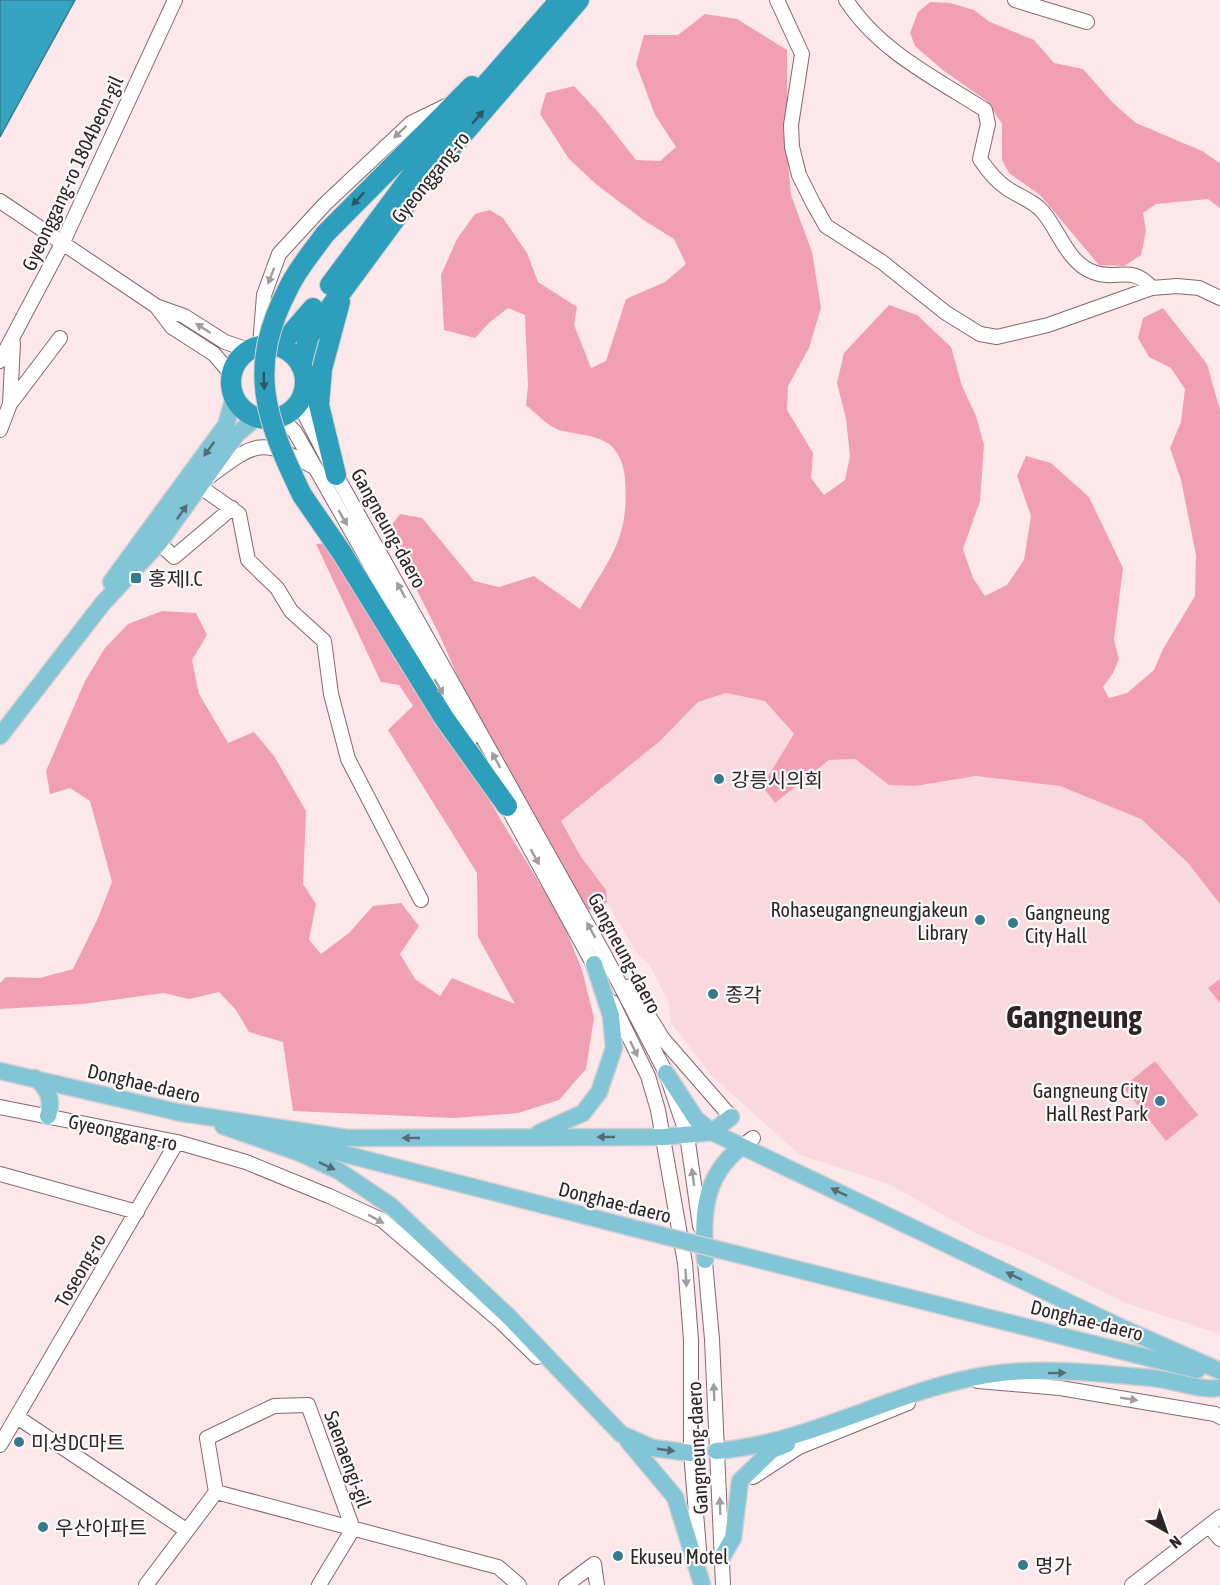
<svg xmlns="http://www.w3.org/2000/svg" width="1220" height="1585" font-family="'Asap Condensed','Noto Sans KR',sans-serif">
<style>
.built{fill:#fad8df}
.green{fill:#f19fb2}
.water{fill:#35a4c3;stroke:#337d94;stroke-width:1.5}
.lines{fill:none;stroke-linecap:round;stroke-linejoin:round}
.minor-casing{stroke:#85676e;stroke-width:16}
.major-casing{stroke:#d1cfcf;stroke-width:19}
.highway-casing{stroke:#d1cfcf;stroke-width:22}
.minor{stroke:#fff;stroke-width:14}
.major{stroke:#81c5d7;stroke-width:16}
.highway{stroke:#2d9fbd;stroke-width:20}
.major-bridge-casing{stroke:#d1cfcf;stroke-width:19;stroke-linecap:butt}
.highway-bridge-casing{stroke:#d1cfcf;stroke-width:22;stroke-linecap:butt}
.major-bridge{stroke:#81c5d7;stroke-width:16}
.highway-bridge{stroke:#2d9fbd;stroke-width:20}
.oneway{fill:#2e5562}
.oneway2{fill:#a19c9d}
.oneway3{fill:#546c75}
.poi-dot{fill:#38798c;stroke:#fafafa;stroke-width:2}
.labels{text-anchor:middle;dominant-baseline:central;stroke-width:4.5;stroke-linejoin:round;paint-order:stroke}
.street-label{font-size:20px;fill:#2f2325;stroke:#fafafa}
.poi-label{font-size:20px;fill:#2f2325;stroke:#fafafa;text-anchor:start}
.town-label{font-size:32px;font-weight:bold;fill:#2f2325;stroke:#fafafa}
</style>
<rect width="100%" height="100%" fill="#fce7eb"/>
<!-- built -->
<path class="built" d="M726 693 765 701 794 735 762 786 775 803 829 760 855 759 889 785 915 786 976 776 1060 785 1141 819 1188 863 1220 902V1334L1126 1303 1023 1252 975 1233 889 1184 800 1155 712 1076 671 1023 669 1003 649 964 637 953 607 902 606 890 581 857 560 821 660 741 698 702Z"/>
<!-- green -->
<path class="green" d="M930 2 950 3 974 10 990 22 1034 40 1054 63 1083 69 1113 103 1136 123 1202 151 1220 163V208L1208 199 1156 204 1143 213 1146 231 1141 255 1124 266 1099 265 1040 195 1009 173 1002 160V124L987 101 944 71 915 46 910 33 918 12Z
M705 14 737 19 787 50V150L791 195 812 252 821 308 809 348 788 386 787 410 813 453 811 478 824 495 845 480 850 456 846 419 837 383 844 353 889 305 917 315 951 347 962 386 976 416 984 445 980 501 963 549 973 578 985 596 1007 585 1024 560 1031 516 1017 476 1026 456 1051 463 1089 497 1123 568 1114 640 1119 659 1113 673 1103 687 1109 698 1127 693 1154 670 1163 649 1195 596 1196 555 1181 480 1170 448 1181 422 1185 389 1171 368 1149 357 1138 338 1143 318 1163 308 1207 364 1220 410V904L1188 863 1141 819 1060 786 976 776 915 786 889 785 855 759 829 760 775 803 762 786 794 734 765 701 726 693 698 702 660 741 561 821 581 857 606 890 607 902 600 908 581 911 475 716 440 636 387 531 400 514 422 518 474 581 499 587 534 576 580 609C608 560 630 540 625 479 624 464 618 448 604 441 591 434 573 434 559 430 547 426 536 413 526 405L528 386 525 315 508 308 490 322 475 338 444 330 441 275 457 239 475 214 490 210 503 218 527 253 538 282 577 307 574 325 591 368 606 361 626 299 665 282 686 264 674 239 645 221 597 185 569 159 540 114 546 93 574 86 600 114 636 160 660 161 676 147 655 115 636 64 644 35H678Z
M326 543 414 667 502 822 562 920 582 970 594 1018 586 1069 559 1100 518 1113 454 1118 293 1111 283 1042 249 1032 236 1010 219 992 189 999 164 993 83 1004 0 1009V983L6 977 40 978 73 969 98 918 112 882 90 801 70 788 50 794 46 771 85 681 105 648 128 624 162 611 196 613 207 635 192 660 199 694 228 743 254 732 274 756 306 811 303 884 316 904 309 940 321 954 349 933 373 906 401 903 419 926 400 954 415 979 440 996 452 978 515 1004 478 937 477 873 388 730 413 706 399 685 381 682 316 544Z
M1220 979V1003L1208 988Z
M1155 1061 1198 1115 1166 1141 1123 1087Z"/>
<!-- water -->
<path class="water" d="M0 0H75L0 137Z"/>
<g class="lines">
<defs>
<path id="minor" d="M777 0 802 54 791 125 792 147 799 175 813 203 826 226 882 262 946 313 980 334 997 337 1048 325 1152 288 1177 286 1199 288 1220 298
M846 0C879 51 935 78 985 110L988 124 980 159C988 171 997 182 1008 189 1020 197 1034 201 1043 212 1059 231 1068 263 1093 272 1117 282 1130 263 1152 288
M1015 0 1087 22
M0 201 156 306 184 316 225 342 249 350
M156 306 172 327 214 354 231 374
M260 346 264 295 279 254 325 204 411 123 446 106
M0 361 63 242 175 0
M301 398 303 411 336 475 605 956 666 1073 687 1135 700 1226
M10 404 13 343
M280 417 295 432 470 740
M0 430 10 404 60 338
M210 476C257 441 261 438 314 467
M199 486 239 514 248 560 277 588 291 611 324 641 331 694 348 759 421 900
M159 543 174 557 232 508
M503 799 597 971
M630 986 663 1039 731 1117
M612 1002 648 1076 658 1110 685 1263 691 1340V1453L700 1561
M0 1107 177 1142 246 1162 329 1196 382 1220 501 1322 537 1357
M741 1147 753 1138
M0 1174 137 1212
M704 1251 712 1339 723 1585
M978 1381 1060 1388 1215 1414 1220 1417
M17 1417 186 1530
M0 1445 177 1142
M753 1477 799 1447 908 1403
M1210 1527 1220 1539
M146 1585 216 1492
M319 1585 353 1529 308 1405 274 1406 207 1438 216 1492 498 1567 519 1585
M566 1585 594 1564 597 1585
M1132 1585 1220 1517"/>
<path id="major" d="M111 582 226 425 234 397
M0 736 103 603 159 543 237 434 257 417
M0 1071 186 1114
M666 1073 696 1119 712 1132 731 1117
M35 1078C48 1088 53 1100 48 1116
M176 1112 347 1138 664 1137 712 1132 1118 1326 1220 1371
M223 1126 300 1153 339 1171 391 1206 509 1317 621 1434 653 1448 691 1453
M539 1133 583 1113 599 1092 614 1048 611 1016 594 964
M278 1137 629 1227
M736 1254 1197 1370
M705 1260C703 1215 702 1178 741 1147
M628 1441 675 1497 702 1584
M716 1451C813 1443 897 1388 993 1374 1044 1367 1101 1373 1152 1378 1174 1380 1199 1391 1220 1388
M722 1557 733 1538 740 1481 772 1450 787 1444"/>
<path id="highway" d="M325 234 472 86
M330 285 443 133 560 0
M231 382a37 37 0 1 1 74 0a37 37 0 1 1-74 0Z
M279 347 313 308
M301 366 309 336 427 176 579 0
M336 475 319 405 322 369 340 302
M302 495 342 553 444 718 507 806"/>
</defs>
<!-- minor casing -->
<use href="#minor" class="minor-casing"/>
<!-- major casing -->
<use href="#major" class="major-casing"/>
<!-- highway casing -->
<use href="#highway" class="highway-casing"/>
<!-- minor -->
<use href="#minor" class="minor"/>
<!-- major -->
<use href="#major" class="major"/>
<!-- highway -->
<use href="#highway" class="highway"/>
<defs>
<path id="major-bridge" d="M629 1227 736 1254"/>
<path id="highway-bridge" d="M302 495C265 418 246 368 289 287 298 268 313 251 325 234"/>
</defs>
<!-- major-bridge casing -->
<use href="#major-bridge" class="major-bridge-casing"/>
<!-- highway-bridge casing -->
<use href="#highway-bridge" class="highway-bridge-casing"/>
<!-- major-bridge -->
<use href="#major-bridge" class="major-bridge"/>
<!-- highway-bridge -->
<use href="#highway-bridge" class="highway-bridge"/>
</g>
<!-- one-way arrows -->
<defs><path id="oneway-solid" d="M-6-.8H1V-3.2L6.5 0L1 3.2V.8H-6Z" transform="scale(1.5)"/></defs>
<g class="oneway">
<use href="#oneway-solid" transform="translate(478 117) rotate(-49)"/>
<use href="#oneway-solid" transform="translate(358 199) rotate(133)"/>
<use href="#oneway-solid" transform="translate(264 381) rotate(88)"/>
</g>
<g class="oneway2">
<use href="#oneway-solid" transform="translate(400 132) rotate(136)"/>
<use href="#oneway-solid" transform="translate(271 276) rotate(111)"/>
<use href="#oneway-solid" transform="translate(203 328) rotate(-147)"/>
<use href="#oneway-solid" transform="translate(343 518) rotate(60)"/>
<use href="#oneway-solid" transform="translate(401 590) rotate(-119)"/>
<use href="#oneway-solid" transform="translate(439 687) rotate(60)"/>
<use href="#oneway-solid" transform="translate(496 760) rotate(-119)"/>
<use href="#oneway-solid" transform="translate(535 857) rotate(61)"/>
<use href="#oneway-solid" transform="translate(591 930) rotate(-119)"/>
<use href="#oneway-solid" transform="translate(634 1049) rotate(64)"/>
<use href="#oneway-solid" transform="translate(693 1177) rotate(-98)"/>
<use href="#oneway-solid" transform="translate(376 1219) rotate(29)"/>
<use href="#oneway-solid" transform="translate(686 1278) rotate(86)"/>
<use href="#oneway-solid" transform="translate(714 1392) rotate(-92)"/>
<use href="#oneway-solid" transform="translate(1129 1399) rotate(9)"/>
<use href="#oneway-solid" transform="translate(720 1506) rotate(-92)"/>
</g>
<g class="oneway3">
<use href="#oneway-solid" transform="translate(209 449) rotate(126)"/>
<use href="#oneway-solid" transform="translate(182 512) rotate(-55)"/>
<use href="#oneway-solid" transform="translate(606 1137) rotate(180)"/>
<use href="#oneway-solid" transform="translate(411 1138) rotate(-180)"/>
<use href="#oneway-solid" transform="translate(327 1166) rotate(25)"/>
<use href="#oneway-solid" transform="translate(839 1192) rotate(-154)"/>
<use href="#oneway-solid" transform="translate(1014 1276) rotate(-154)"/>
<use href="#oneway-solid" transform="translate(1057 1373) rotate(-1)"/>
<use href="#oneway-solid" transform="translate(666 1450) rotate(8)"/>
</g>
<!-- markers -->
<g class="poi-dot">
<rect x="130" y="572" width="12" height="12" rx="3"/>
<circle cx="719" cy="779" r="6"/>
<circle cx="980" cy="920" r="6"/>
<circle cx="1013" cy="923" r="6"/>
<circle cx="713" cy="994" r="6"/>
<circle cx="1160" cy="1101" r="6"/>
<circle cx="19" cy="1442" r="6"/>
<circle cx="43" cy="1527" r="6"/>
<circle cx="618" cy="1556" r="6"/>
<circle cx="1023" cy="1565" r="6"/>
</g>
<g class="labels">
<!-- street labels -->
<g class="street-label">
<text transform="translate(72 173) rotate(-65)">Gyeonggang-ro 1804beon-gil</text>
<text transform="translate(430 177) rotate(-51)">Gyeonggang-ro</text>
<text transform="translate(389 528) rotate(61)">Gangneung-daero</text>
<text transform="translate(625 953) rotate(62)">Gangneung-daero</text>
<text transform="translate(144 1083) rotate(13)">Donghae-daero</text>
<text transform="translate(123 1132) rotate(12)">Gyeonggang-ro</text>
<text transform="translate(615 1202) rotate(14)">Donghae-daero</text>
<text transform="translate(80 1270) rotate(-60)">Toseong-ro</text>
<text transform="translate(1087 1320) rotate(14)">Donghae-daero</text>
<text transform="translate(697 1448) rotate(-93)">Gangneung-daero</text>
<text transform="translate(348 1459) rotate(70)">Saenaengi-gil</text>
</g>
<!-- poi labels -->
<g class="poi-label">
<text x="148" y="578">홍제I.C</text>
<text x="731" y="779">강릉시의회</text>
<text x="968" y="909" text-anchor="end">Rohaseugangneungjakeun<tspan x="968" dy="23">Library</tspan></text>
<text x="1025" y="912">Gangneung<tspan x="1025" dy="23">City Hall</tspan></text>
<text x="725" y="994">종각</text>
<text x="1148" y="1090" text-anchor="end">Gangneung City<tspan x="1148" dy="23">Hall Rest Park</tspan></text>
<text x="31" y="1442">미성DC마트</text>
<text x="55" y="1527">우산아파트</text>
<text x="630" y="1556">Ekuseu Motel</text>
<text x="1035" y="1565">명가</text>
</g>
<!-- town labels -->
<g class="town-label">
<text x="1074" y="1016">Gangneung</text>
</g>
</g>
<!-- north arrow -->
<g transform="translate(1166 1531) rotate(140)" stroke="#fafafa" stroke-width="4.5" paint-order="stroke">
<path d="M0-4.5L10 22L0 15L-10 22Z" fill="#2f2325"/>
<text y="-9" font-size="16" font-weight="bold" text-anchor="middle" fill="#2f2325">N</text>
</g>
</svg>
